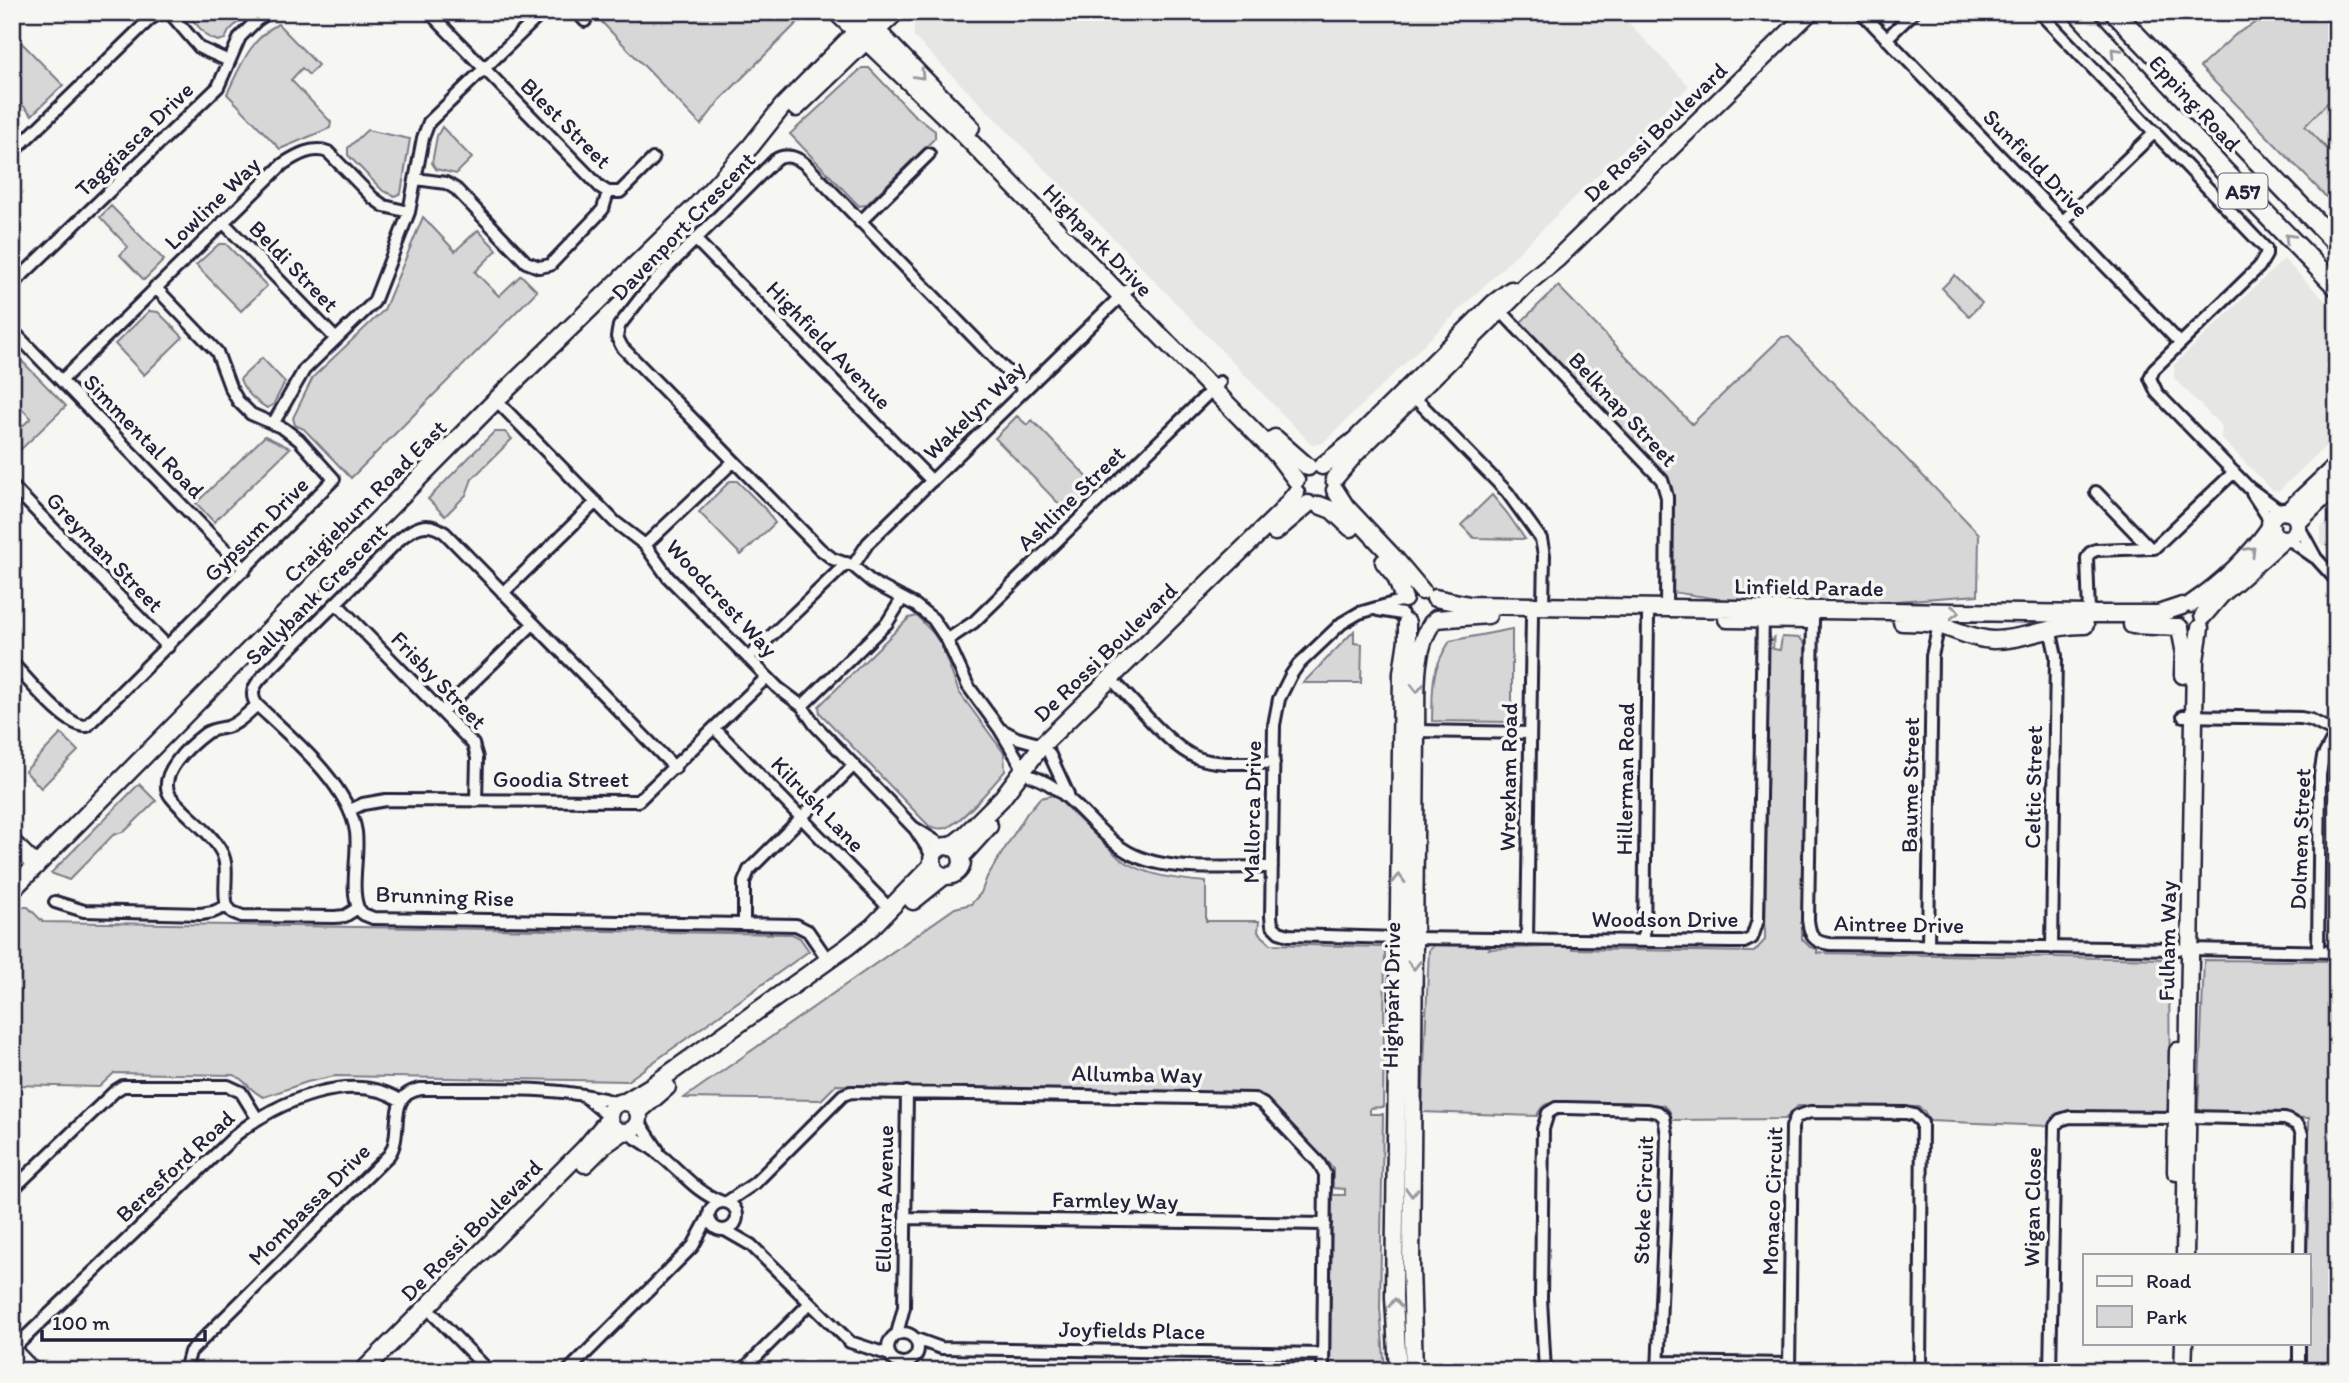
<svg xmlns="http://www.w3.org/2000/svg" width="2349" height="1383" font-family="Itim,sans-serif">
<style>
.built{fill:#e6e6e4}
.green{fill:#d7d7d7;stroke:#7c7c89;stroke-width:2}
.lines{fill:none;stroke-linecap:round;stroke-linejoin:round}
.street-casing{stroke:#22223b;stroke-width:16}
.secondary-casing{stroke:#22223b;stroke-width:21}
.primary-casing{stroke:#22223b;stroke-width:23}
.street{stroke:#f6f6f2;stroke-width:10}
.secondary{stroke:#f6f6f2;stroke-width:16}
.primary{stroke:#f6f6f2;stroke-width:18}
.oneway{stroke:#9797a0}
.labels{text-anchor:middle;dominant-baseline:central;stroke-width:7;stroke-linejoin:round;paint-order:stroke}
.shield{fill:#f6f6f2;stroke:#626272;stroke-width:2}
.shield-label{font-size:21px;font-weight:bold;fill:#22223b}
.street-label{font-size:23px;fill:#22223b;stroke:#f6f6f2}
</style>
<rect width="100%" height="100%" fill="#f6f6f2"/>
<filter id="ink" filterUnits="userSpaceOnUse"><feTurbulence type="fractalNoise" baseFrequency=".0143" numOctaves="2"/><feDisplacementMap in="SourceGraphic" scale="14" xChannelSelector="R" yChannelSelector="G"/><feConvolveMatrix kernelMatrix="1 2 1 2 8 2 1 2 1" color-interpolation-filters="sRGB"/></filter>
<g filter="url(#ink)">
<!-- built -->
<path class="built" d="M923 12H1618L1689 86 1323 443 1312 445 1125 250 914 37V21Z
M2337 93V159L2304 126Z
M2284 259 2337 313V435L2279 491 2272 490 2221 438 2222 427 2174 378V365Z
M2337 512V559L2321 543V527Z"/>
<!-- green -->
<path class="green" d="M185 12H248L229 31 225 39 218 41 208 37Z
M592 12H807V13L720 100 701 125Z
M2274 12H2337V93L2305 126 2337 159V208L2200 67 2236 34Z
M278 24 318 65 309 75 302 68 291 80 331 122 330 128 280 149 227 94C240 67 250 39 278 24Z
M12 33 63 85 32 115 12 94V71L17 66V62L12 57Z
M862 68H869L913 114 935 131V138L866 205 859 206 790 134Z
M442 127 472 158 456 174 436 169 432 163 437 136Z
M367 130 410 139 401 193 395 196 383 191 348 155V148Z
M111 206 164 260 144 280 120 255 128 247 100 217Z
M423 217 455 251 478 230 497 250 475 272 499 296 521 275 537 291 351 478 304 429 295 425 293 418 313 377 384 310Z
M219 244H226L267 286 241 311 196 265Z
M1955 275 1982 303 1969 316 1942 288Z
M1558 286 1692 424 1782 337H1789L1979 534 1978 595 1785 609 1672 592 1674 498 1672 487 1667 478 1520 323Z
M149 311 158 312 183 337 144 375 115 344Z
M12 351 66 406 12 458V436L31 418 12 399Z
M262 358 285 382 273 405 267 408C256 402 244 391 240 379Z
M1017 416 1027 425 1032 420 1095 485 1067 512 995 438Z
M494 432H505L512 439 472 479 466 495 445 516 428 499Z
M265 436 290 448 214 522 196 503Z
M730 481H737L765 509 775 523 741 555 699 512Z
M1492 495 1507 513 1525 539 1474 538 1461 525Z
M917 616 933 633 941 645 959 692 1004 753 1005 771C993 785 961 824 945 828 939 830 935 827 929 826L820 713 819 706 909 618Z
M1512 629V722L1432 721C1433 685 1430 672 1450 641Z
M1354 631V643L1362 644 1361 683H1303Z
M1782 637 1800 638 1805 644 1802 939 1810 947 1817 949V953L2169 959 2170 1114 2066 1112 2049 1126 1930 1121 1924 1111 1918 1107 1798 1106 1785 1119 1672 1120C1671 1114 1670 1109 1664 1106 1656 1102 1556 1100 1548 1104 1542 1106 1539 1110 1537 1116L1422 1112 1429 949 1432 948 1433 944 1492 945 1489 949 1572 946V949L1754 952 1765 940 1769 643 1774 638 1773 649 1780 650Z
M61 734 78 751 41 788 25 771Z
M139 784 156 801 125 831 113 835 69 880 51 873Z
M1054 795 1119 858C1146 876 1174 879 1206 882V921H1259L1258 932 1271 944 1382 947 1385 951 1383 1107 1370 1108V1114H1383L1380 1308 1385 1371H1330L1332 1195H1345V1189L1333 1188V1168L1260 1093 836 1085 821 1100 684 1098 955 908 971 904 981 893 987 877 1027 813 1040 798Z
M17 907H28L43 922 792 934 800 938 809 951 627 1081 335 1076 307 1082 264 1097C252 1093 246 1080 234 1075L114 1073 99 1087 12 1085V911Z
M2204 960 2337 961V1371H2304L2305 1343H2309V1255H2307L2309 1118 2198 1114Z"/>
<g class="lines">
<defs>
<path id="street" d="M169 12 200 48 229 61
M429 12 600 187 608 192H620L653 159
M577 12 585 21
M1861 12 2180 343
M2039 12 2266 249V255L2259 267 2154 369 2150 378 2157 393 2249 488 2282 512
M1886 39 1914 12
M12 153 150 19 162 12
M416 179 446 183 456 189 526 262 539 267 550 265 597 216 603 209 608 192
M2063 221 2155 132
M223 222 336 339
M860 222 929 154
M696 240 932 481
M12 285 218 87 240 37 257 20 269 12
M1497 307 1662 480 1667 497 1666 608
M12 330 245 570
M62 380 283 164C297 155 312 146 328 152L373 198 384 206 409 212
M1414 397 1507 492 1541 539 1544 555 1543 606
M496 400 615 522 645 545 668 577 778 688 802 706 815 725 913 827 945 847
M273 424 304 370 374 302 409 212 423 138 429 122 543 12
M12 486 168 647
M2096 492 2150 548H2154L2234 472
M2252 493 2271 522
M2298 525 2316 558 2337 581
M2287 538 2314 557
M645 545 733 462
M853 566 868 543 1129 288
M503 593 596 502
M336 603 473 744 477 758 476 801
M1378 610 1402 614
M2089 614 2087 558 2090 553 2096 550 2150 548
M1813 620 1808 920C1810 936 1813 942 1830 944L2179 949
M2050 628 2056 656 2052 948
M947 640 974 622 1220 382
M748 658 847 563
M12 663C27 678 66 728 87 726L334 479 299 440 283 428 251 414 238 401 230 387 217 352 155 287
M1118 686C1138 706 1172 749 1198 758 1220 766 1250 762 1274 763
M257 705C291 737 349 785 356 832 359 855 350 887 358 908
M802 706 887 623 902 599
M442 712 533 624
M2183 716 2301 718 2311 720 2336 733
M715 729 890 909
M1002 730 1017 738 1042 745
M1416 731 1530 733
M1049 753 1068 794
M1023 768 999 728 968 686 947 640 933 619 915 605 872 582 853 566 833 559 820 549 622 347 617 337 619 326 643 295 667 268 775 160C786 153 797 157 806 165L1025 390
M1031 776C1071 789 1090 827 1123 849 1162 875 1227 866 1272 867
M350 810 363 804 386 800 638 801 767 677
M915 829 933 857
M55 902 84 911 201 914 213 912 227 906 232 912 242 916 335 917 345 916 358 908 363 914 373 918 796 925 808 931 828 960
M227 906C222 889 230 869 222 853 211 831 186 816 171 797 155 776 190 745 206 733 213 729 219 729 227 727 238 724 248 713 257 705 249 694 254 686 262 677L399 540C414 527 427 520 445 533L675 768
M744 923V882L749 870 854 765
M1398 938 1289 935 1279 932 1272 925 1271 916 1274 725 1279 699 1291 675 1298 665 1342 623 1359 613 1404 600
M1414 938 1731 942H1744L1752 938 1758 920 1763 613
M1527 940 1532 616
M1644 941 1648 617
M1928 946 1932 656 1939 625
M2190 949 2337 952
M2318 951 2320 775 2323 757 2337 731
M583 1095 609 1117
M2188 1117 2285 1119 2298 1125 2302 1134 2300 1255
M638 1120 658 1150
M626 1132C637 1139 649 1145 659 1154 681 1171 695 1192 722 1202
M12 1190 115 1091 123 1086H228L241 1092 257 1118
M709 1216a14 14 0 1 1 28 0a14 14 0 1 1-28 0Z
M727 1202 755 1183 843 1095 851 1092 1254 1099 1263 1104 1319 1163 1325 1174 1323 1371
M905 1218 1325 1224
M725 1230 751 1245 850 1342 890 1355
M434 1315 489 1371
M888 1348a15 15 0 1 1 30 0a15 15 0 1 1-30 0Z
M897 1334 904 1307 907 1092
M916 1339 941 1348 1323 1354
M12 1350 237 1134C277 1101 352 1070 400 1100
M1658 1362 1789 1364
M185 1371 190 1352 389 1155C405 1133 384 1095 421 1089 486 1090 555 1084 618 1103
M568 1371 693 1246 708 1218
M742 1371 810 1303
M1545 1371 1541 1299 1543 1129 1548 1113 1556 1108H1565L1647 1110 1658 1112 1664 1117 1667 1135 1665 1210 1658 1371
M1789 1371 1792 1127 1796 1117 1810 1112 1906 1113 1914 1115 1922 1123 1920 1371
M2050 1371 2055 1126 2060 1120 2070 1117 2176 1118
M2299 1371V1343"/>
<path id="secondary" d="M836 12 958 129 1278 456 1296 480
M855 12 885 39 971 127
M796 108 896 12
M1275 438 1308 467
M1322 466 1355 440 1494 303 1511 290
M1334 479 1355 454 1529 282 1557 259 1810 12
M1335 490 1346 507 1395 559 1422 591
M1319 505 1332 510 1351 528
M2270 525a14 14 0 1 1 28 0a14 14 0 1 1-28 0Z
M2287 512 2337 465
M2298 522 2337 484
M1275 532 1308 504
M1384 562 1396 577 1404 599
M1435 598 1469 605 2089 614H2158L2182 606
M2191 604C2222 583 2250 556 2271 526
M2203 616 2221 595 2284 539
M1436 619 1488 615
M1727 619 1810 620
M1902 622C1913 622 1924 622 1935 624 1955 629 1972 639 1993 640 2026 640 2053 624 2085 625
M2132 625 2179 627
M2180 628 2184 649 2183 675
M12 842 36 866
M932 861a15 15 0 1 1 30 0a15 15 0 1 1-30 0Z
M950 847 964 836 1002 798 1042 745 1281 512 1296 493
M961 857 989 826
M12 890 496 400 695 207 751 146 782 107 876 12
M913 901 944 876
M625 1102 653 1085 847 947 872 927 933 864
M609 1117a15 15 0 1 1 30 0a15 15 0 1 1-30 0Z
M638 1112 667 1087
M585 1164 603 1146 623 1132
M2176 1172 2178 1051
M2185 1255 2195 660 2200 628
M12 1350 32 1371
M363 1371 584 1149 609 1119
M1398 1371 1394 1297 1402 673 1407 640V623
M1414 1371 1411 1266 1416 731C1417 696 1412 653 1432 623
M2183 1371 2184 1343"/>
<path id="primary" d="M2077 12 2224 171 2337 287
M2114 12 2337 244"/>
</defs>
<!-- street casing -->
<use href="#street" class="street-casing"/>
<!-- secondary casing -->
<use href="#secondary" class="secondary-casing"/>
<!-- primary casing -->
<use href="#primary" class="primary-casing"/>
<!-- street -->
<use href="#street" class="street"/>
<!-- secondary -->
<use href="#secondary" class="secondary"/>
<!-- primary -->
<use href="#primary" class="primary"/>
</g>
<!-- one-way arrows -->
<defs><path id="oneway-chevron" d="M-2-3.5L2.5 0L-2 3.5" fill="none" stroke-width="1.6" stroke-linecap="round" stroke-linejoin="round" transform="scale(1.75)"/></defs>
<g class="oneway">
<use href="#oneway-chevron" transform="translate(2115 52) rotate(-133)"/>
<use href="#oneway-chevron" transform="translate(920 75) rotate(46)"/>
<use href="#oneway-chevron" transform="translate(2289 238) rotate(-134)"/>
<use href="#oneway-chevron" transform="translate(2251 551) rotate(-46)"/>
<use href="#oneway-chevron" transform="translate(1955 612) rotate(1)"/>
<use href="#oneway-chevron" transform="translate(1417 688) rotate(91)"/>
<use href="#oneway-chevron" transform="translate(1399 879) rotate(-89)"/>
<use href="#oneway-chevron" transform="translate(1414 965) rotate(90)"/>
<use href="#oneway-chevron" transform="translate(1412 1192) rotate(91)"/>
<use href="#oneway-chevron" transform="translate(1395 1303) rotate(-91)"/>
</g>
</g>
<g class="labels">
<!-- shield labels -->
<rect class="shield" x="2218.5" y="173.5" width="49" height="35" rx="5"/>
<g class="shield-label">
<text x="2243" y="191">A57</text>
</g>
<!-- street labels -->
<g class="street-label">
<text transform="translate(2195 103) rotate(47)">Epping Road</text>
<text transform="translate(566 123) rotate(45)">Blest Street</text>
<text transform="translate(1655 132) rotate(-44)">De Rossi Boulevard</text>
<text transform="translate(134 139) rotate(-44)">Taggiasca Drive</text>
<text transform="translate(2036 163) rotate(46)">Sunfield Drive</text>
<text transform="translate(212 203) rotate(-44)">Lowline Way</text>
<text transform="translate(683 226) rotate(-46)">Davenport Crescent</text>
<text transform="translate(1098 240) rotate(46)">Highpark Drive</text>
<text transform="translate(294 266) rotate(46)">Beldi Street</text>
<text transform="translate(829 345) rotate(46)">Highfield Avenue</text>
<text transform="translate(1623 409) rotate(47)">Belknap Street</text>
<text transform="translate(974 410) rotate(-44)">Wakelyn Way</text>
<text transform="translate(144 436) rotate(46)">Simmental Road</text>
<text transform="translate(1071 498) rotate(-44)">Ashline Street</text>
<text transform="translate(365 501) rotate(-45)">Craigieburn Road East</text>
<text transform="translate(256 529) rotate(-45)">Gypsum Drive</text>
<text transform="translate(105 552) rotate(46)">Greyman Street</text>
<text transform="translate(1809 587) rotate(1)">Linfield Parade</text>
<text transform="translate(316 594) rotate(-45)">Sallybank Crescent</text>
<text transform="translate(722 598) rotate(47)">Woodcrest Way</text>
<text transform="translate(1105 652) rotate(-44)">De Rossi Boulevard</text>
<text transform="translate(439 680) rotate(46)">Frisby Street</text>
<text transform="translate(1508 777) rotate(-89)">Wrexham Road</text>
<text x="561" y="779">Goodia Street</text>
<text transform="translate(1625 779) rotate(-89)">Hillerman Road</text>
<text transform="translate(1910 785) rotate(-89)">Baume Street</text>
<text transform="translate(2033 787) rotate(-89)">Celtic Street</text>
<text transform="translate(818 804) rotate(46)">Kilrush Lane</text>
<text transform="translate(1252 812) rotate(-89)">Mallorca Drive</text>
<text transform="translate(2300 839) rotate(-88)">Dolmen Street</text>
<text transform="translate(445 896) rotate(2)">Brunning Rise</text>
<text x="1665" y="919">Woodson Drive</text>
<text transform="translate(1899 924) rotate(1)">Aintree Drive</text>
<text transform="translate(2167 941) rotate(-89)">Fulham Way</text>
<text transform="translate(1391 995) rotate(-89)">Highpark Drive</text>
<text transform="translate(1137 1074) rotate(1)">Allumba Way</text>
<text transform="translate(175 1166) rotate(-43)">Beresford Road</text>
<text transform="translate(884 1199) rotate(-89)">Elloura Avenue</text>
<text transform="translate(1115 1200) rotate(1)">Farmley Way</text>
<text transform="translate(1643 1200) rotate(-88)">Stoke Circuit</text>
<text transform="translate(1772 1201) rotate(-88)">Monaco Circuit</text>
<text transform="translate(309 1204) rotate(-45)">Mombassa Drive</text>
<text transform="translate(2032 1207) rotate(-89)">Wigan Close</text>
<text transform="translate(471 1230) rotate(-45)">De Rossi Boulevard</text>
<text transform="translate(1132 1330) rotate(1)">Joyfields Place</text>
</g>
</g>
<!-- margin -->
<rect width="2349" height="1383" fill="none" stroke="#f6f6f2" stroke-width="42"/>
<rect x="21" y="21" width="2307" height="1341" fill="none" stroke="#22223b" stroke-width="2.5" filter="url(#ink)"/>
<!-- legend -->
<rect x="2083" y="1254" width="228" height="91" fill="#f6f6f2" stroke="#a1a1a9" stroke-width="2"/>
<rect x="2097" y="1276" width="35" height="10" fill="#f6f6f2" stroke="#a1a1a9" stroke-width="2"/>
<text x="2146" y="1288" font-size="21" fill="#22223b">Road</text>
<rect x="2097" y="1306" width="35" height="21" fill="#d7d7d7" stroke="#a1a1a9" stroke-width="2"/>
<text x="2146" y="1324" font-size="21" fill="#22223b">Park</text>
<!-- scale -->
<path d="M42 1330v10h163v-10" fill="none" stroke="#22223b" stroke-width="3.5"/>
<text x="52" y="1330" font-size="21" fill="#22223b" stroke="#f6f6f2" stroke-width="5" paint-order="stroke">100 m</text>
</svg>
